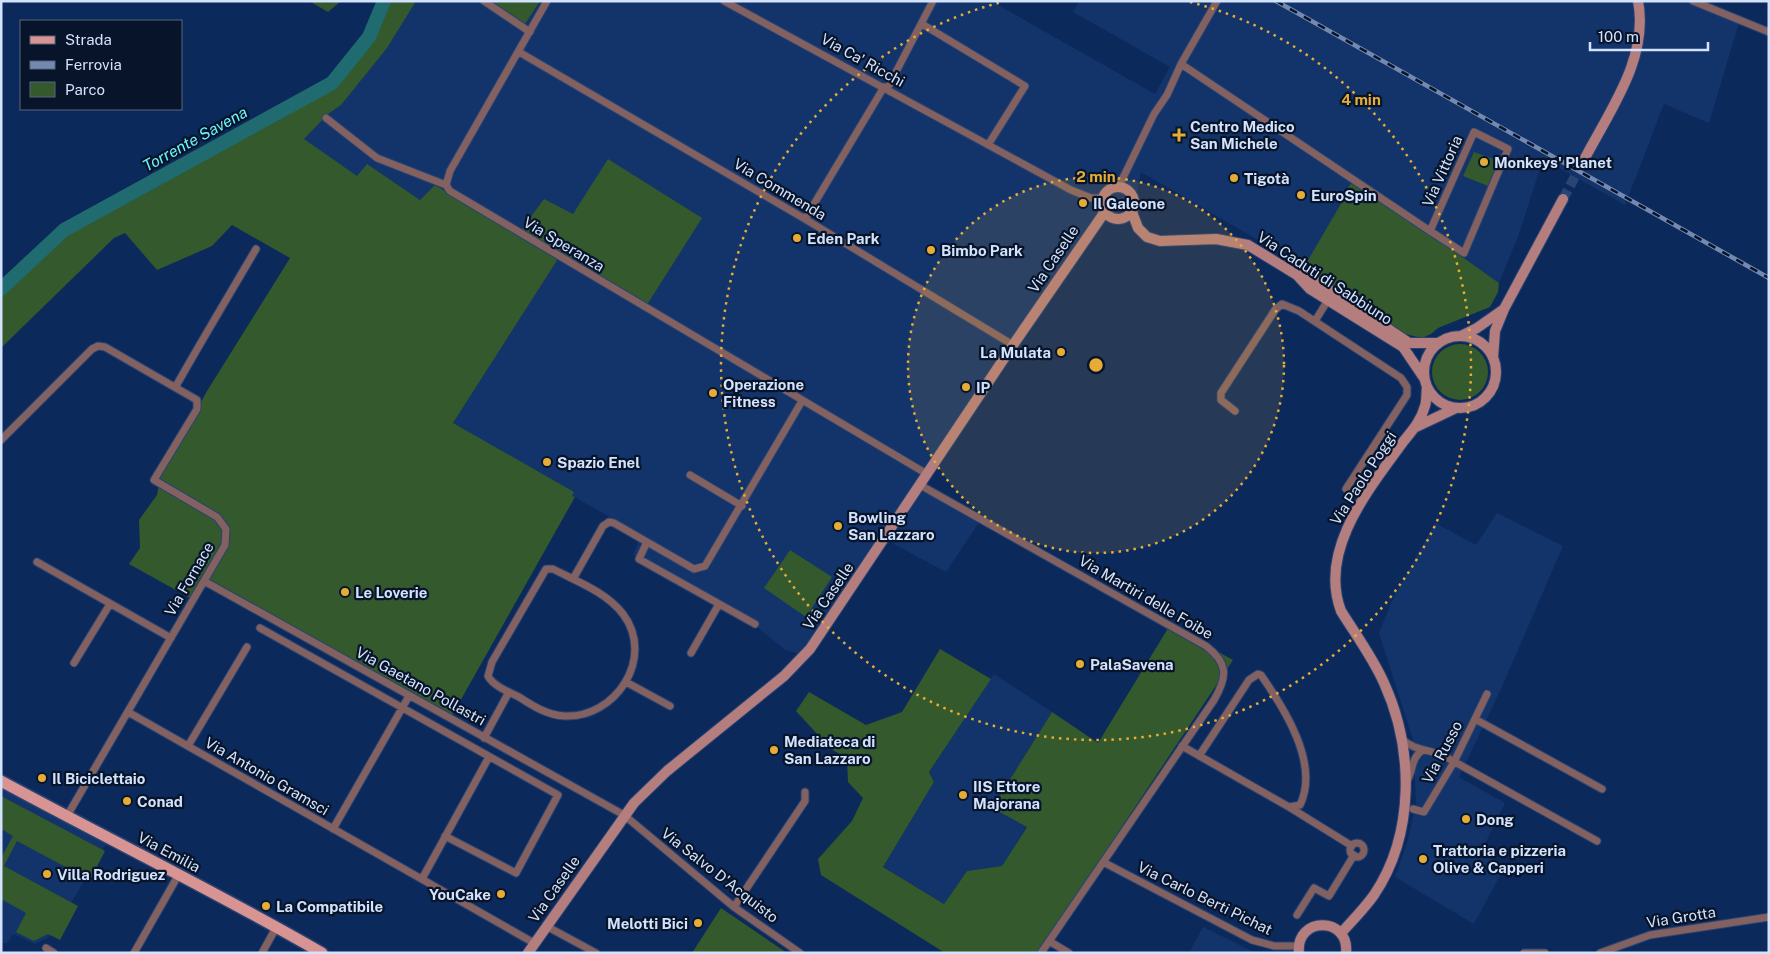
<svg xmlns="http://www.w3.org/2000/svg" width="1770" height="954" font-family="'Public Sans',sans-serif">
<style>
.built{fill:#12346b}
.green{fill:#33592c}
.lines{fill:none;stroke-linecap:round;stroke-linejoin:round}
.river{stroke:#1f6b70;stroke-width:14}
.secondary-tunnel{stroke:#2a4574;stroke-width:10;stroke-dasharray:10 5;stroke-linecap:butt}
.street-casing{stroke:#284373;stroke-width:9}
.secondary-casing{stroke:#284373;stroke-width:12}
.primary-casing{stroke:#284373;stroke-width:14}
.street{stroke:#826160;stroke-width:7}
.secondary{stroke:#b37e7d;stroke-width:10}
.primary{stroke:#d89493;stroke-width:11}
.rail-casing{stroke:#7489af;stroke-width:4.5}
.rail{stroke:#07142a;stroke-width:2.5;stroke-dasharray:8;stroke-linecap:butt}
.ring{fill:none;stroke:#e7ac36;stroke-width:2.5;stroke-dasharray:2.5 5}
.poi-dot{fill:#e7ac36;stroke:#07142a;stroke-width:2}
.labels{text-anchor:middle;dominant-baseline:central;stroke-width:4.5;stroke-linejoin:round;paint-order:stroke}
.street-label{font-size:15px;fill:#d4e3fd;stroke:#07142a}
.poi-label{font-size:15px;font-weight:bold;fill:#d4e3fd;stroke:#07142a;text-anchor:start}
.water-label{font-size:16px;font-style:italic;fill:#6af5fd;stroke:#07142a}
.centre{fill:#e7ac36;stroke:#07142a;stroke-width:2.5}
.ring-label{font-size:15px;text-anchor:middle;font-weight:bold;fill:#e7ac36;stroke:#07142a;stroke-width:4.5;stroke-linejoin:round;paint-order:stroke}
</style>
<rect width="100%" height="100%" fill="#0c295c"/>
<!-- built -->
<path class="built" d="M401 1H991L1155 94 1170 67 1073 12 1079 1H1707L1741 16 1709 123 1664 104 1625 205 1543 159 1519 234 1499 283 1355 181 1304 267 1141 172 1135 206 1104 205 916 486 980 521 946 572 886 540 805 655 785 650 752 623 633 555 641 535 451 426 558 259 573 214 518 234 420 200 367 165 357 177 295 133Z
M1497 513 1563 546 1501 689 1459 777 1505 803 1482 850 1504 868 1474 924 1395 877 1407 843 1416 803 1413 740 1379 633 1392 601 1435 523 1476 545Z
M994 674 1052 712 992 808 1027 826 1002 866 967 871 944 904 883 867 934 782 929 772Z
M1 787 107 843 51 936 35 944 13 934 7 943H1Z
M1203 927 1256 953H1189Z"/>
<!-- green -->
<path class="green" d="M309 1H341L328 12Z
M384 1H416L387 48 341 105 328 114 304 139 357 176 367 164 420 200 435 185 518 234 544 199 573 214 608 159 702 218 645 308 558 259 453 423 574 492 572 496 575 497 450 719 201 578 190 598 129 564 140 548 139 520 157 495 160 478 207 391 290 258 232 225 212 246 157 270 125 233 114 238 1 348V289L64 230 332 83 369 37Z
M490 1H540L525 24Z
M1474 152 1499 161 1488 186 1463 176Z
M1354 180 1499 283 1498 292 1490 307 1438 328 1431 334 1422 338 1405 334 1304 267 1342 202 1341 196Z
M1432 372a28 28 0 1 1 56 0a28 28 0 1 1-56 0Z
M790 550 832 577 806 617 764 588Z
M1170 625 1233 660 1038 953H945L821 875 818 859 852 821 863 798 848 782 847 759 830 748 796 711 809 692 866 725 902 712 940 649 991 679 929 772 934 782 883 867 944 904 967 871 1002 866 1027 827 992 808 1052 712 1098 743Z
M1 796 105 851 90 880 17 841 4 866 78 906 60 940 48 934 34 941 16 932 26 913 1 899V858L13 836 1 829Z
M721 908 787 953H692Z"/>
<g class="lines">
<!-- river -->
<path class="river" d="M1 289 64 230 332 83 369 37 384 1"/>
<!-- secondary-tunnel -->
<path class="secondary-tunnel" d="M1563 199 1585 158"/>
<defs>
<path id="street" d="M484 1 530 32
M547 1 450 171 446 185 450 191 927 474
M724 1 1071 190 1091 198H1101
M1693 1 1769 32
M922 24 1025 86 988 145
M519 52 805 219 1013 345
M1181 64 1430 231 1464 253 1508 149 1474 132 1430 231
M887 89 933 1
M326 118 377 158 446 185
M1119 186 1154 114 1167 95 1181 64 1217 1
M805 219 884 87
M1315 321 1328 300
M176 386C202 340 229 295 256 249
M1235 411 1221 400V393L1275 310 1282 304 1299 311 1401 378 1407 387V395L1346 489
M1 440 92 349 98 346 105 347 197 400V409L154 480 217 517 226 529 225 545 67 816
M690 475 742 506
M920 485 1206 646C1228 663 1228 676 1214 700L1041 953
M647 542 639 559 755 624
M37 562 171 638
M546 569H553C578 582 606 592 623 614 656 658 615 719 564 716 547 715 533 706 519 697 509 692 493 686 488 676L492 662Z
M573 579 603 526 609 522 614 523 694 569 705 566 802 401
M204 581 624 815 734 907 800 953
M260 628 558 795 516 873 445 836
M691 653 719 604
M74 663 110 604
M626 682 670 706
M128 712 534 943
M1475 719 1602 789
M484 738 509 692
M1402 739C1414 751 1430 749 1444 756L1597 841
M188 746 247 647
M1182 746 1289 807 1300 805C1320 764 1284 708 1261 675L1258 674 1249 680 1199 756
M1406 783C1414 771 1410 758 1423 750
M1289 807 1352 846
M1413 809 1424 812 1454 762 1487 694
M333 829 409 696
M1350 850a7 7 0 1 1 14 0a7 7 0 1 1-14 0Z
M1103 862 1252 940 1274 946H1299
M422 879 489 757
M734 907 805 801V792
M1297 915 1314 888 1329 896 1354 855
M546 926 596 953
M1049 941 1069 953
M46 948 54 953
M134 953 179 874
M262 953 277 926
M1524 953H1545
M1600 953 1650 935 1769 917"/>
<path id="secondary" d="M1585 158C1610 110 1649 58 1638 1
M1102 203a16 16 0 1 1 32 0a16 16 0 1 1-32 0Z
M1132 212 1138 228 1147 237 1160 241 1216 239 1248 245 1297 275 1310 289 1403 347 1424 378
M1297 275 1306 276 1327 288 1409 343H1438
M1461 336 1477 328 1504 309
M1424 372a36 36 0 1 1 72 0a36 36 0 1 1-72 0Z
M1493 358 1495 331 1504 309 1563 199
M1416 427 1456 408
M1341 933C1352 921 1364 909 1374 895 1415 834 1414 749 1384 683 1373 658 1356 635 1341 611 1318 550 1369 489 1403 442 1412 431 1421 421 1425 406 1427 400 1426 393 1427 387
M528 953 634 803 667 771 784 676 810 649 1013 345 1104 213
M1299 953C1295 916 1350 916 1346 953"/>
<path id="primary" d="M1 781C108 839 217 892 322 953"/>
</defs>
<!-- street casing -->
<use href="#street" class="street-casing"/>
<!-- secondary casing -->
<use href="#secondary" class="secondary-casing"/>
<!-- primary casing -->
<use href="#primary" class="primary-casing"/>
<!-- street -->
<use href="#street" class="street"/>
<!-- secondary -->
<use href="#secondary" class="secondary"/>
<!-- primary -->
<use href="#primary" class="primary"/>
<defs>
<path id="rail" d="M1276 1 1769 278"/>
</defs>
<!-- rail casing -->
<use href="#rail" class="rail-casing"/>
<!-- rail -->
<use href="#rail" class="rail"/>
</g>
<!-- distance rings -->
<circle cx="1096" cy="365" r="188" fill="#e7ac36" fill-opacity=".12"/>
<g class="ring">
<circle cx="1096" cy="365" r="188"/>
<path d="M1190 2A375 375 0 1 1 1002 2"/>
</g>
<!-- markers -->
<g class="poi-dot">
<path d="M1176.5 127.5h5v5h5v5h-5v5h-5v-5h-5v-5h5z"/>
<circle cx="1484" cy="162" r="5"/>
<circle cx="1234" cy="178" r="5"/>
<circle cx="1301" cy="195" r="5"/>
<circle cx="1083" cy="203" r="5"/>
<circle cx="797" cy="238" r="5"/>
<circle cx="931" cy="250" r="5"/>
<circle cx="1061" cy="352" r="5"/>
<circle cx="966" cy="387" r="5"/>
<circle cx="713" cy="393" r="5"/>
<circle cx="547" cy="462" r="5"/>
<circle cx="838" cy="526" r="5"/>
<circle cx="345" cy="592" r="5"/>
<circle cx="1080" cy="664" r="5"/>
<circle cx="774" cy="750" r="5"/>
<circle cx="42" cy="778" r="5"/>
<circle cx="963" cy="795" r="5"/>
<circle cx="127" cy="801" r="5"/>
<circle cx="1466" cy="819" r="5"/>
<circle cx="1423" cy="859" r="5"/>
<circle cx="47" cy="874" r="5"/>
<circle cx="501" cy="894" r="5"/>
<circle cx="266" cy="906" r="5"/>
<circle cx="698" cy="923" r="5"/>
</g>
<g class="labels">
<!-- street labels -->
<g class="street-label">
<text transform="translate(863 60) rotate(29)">Via Ca' Ricchi</text>
<text transform="translate(1442 171) rotate(-66)">Via Vittoria</text>
<text transform="translate(780 189) rotate(31)">Via Commenda</text>
<text transform="translate(564 244) rotate(31)">Via Speranza</text>
<text transform="translate(1053 259) rotate(-56)">Via Caselle</text>
<text transform="translate(1325 278) rotate(33)">Via Caduti di Sabbiuno</text>
<text transform="translate(1363 478) rotate(-57)">Via Paolo Poggi</text>
<text transform="translate(189 579) rotate(-60)">Via Fornace</text>
<text transform="translate(828 596) rotate(-56)">Via Caselle</text>
<text transform="translate(1146 597) rotate(30)">Via Martiri delle Foibe</text>
<text transform="translate(421 686) rotate(29)">Via Gaetano Pollastri</text>
<text transform="translate(1442 752) rotate(-62)">Via Russo</text>
<text transform="translate(267 776) rotate(30)">Via Antonio Gramsci</text>
<text transform="translate(169 852) rotate(28)">Via Emilia</text>
<text transform="translate(720 875) rotate(38)">Via Salvo D'Acquisto</text>
<text transform="translate(554 889) rotate(-55)">Via Caselle</text>
<text transform="translate(1205 898) rotate(26)">Via Carlo Berti Pichat</text>
<text transform="translate(1681 917) rotate(-9)">Via Grotta</text>
</g>
<!-- poi labels -->
<g class="poi-label">
<text x="1190" y="126">Centro Medico<tspan x="1190" dy="17">San Michele</tspan></text>
<text x="1494" y="162">Monkeys' Planet</text>
<text x="1244" y="178">Tigotà</text>
<text x="1311" y="195">EuroSpin</text>
<text x="1093" y="203">Il Galeone</text>
<text x="807" y="238">Eden Park</text>
<text x="941" y="250">Bimbo Park</text>
<text x="1051" y="352" text-anchor="end">La Mulata</text>
<text x="723" y="384">Operazione<tspan x="723" dy="17">Fitness</tspan></text>
<text x="976" y="387">IP</text>
<text x="557" y="462">Spazio Enel</text>
<text x="848" y="517">Bowling<tspan x="848" dy="17">San Lazzaro</tspan></text>
<text x="355" y="592">Le Loverie</text>
<text x="1090" y="664">PalaSavena</text>
<text x="784" y="741">Mediateca di<tspan x="784" dy="17">San Lazzaro</tspan></text>
<text x="52" y="778">Il Biciclettaio</text>
<text x="973" y="786">IIS Ettore<tspan x="973" dy="17">Majorana</tspan></text>
<text x="137" y="801">Conad</text>
<text x="1476" y="819">Dong</text>
<text x="1433" y="850">Trattoria e pizzeria<tspan x="1433" dy="17">Olive &amp; Capperi</tspan></text>
<text x="57" y="874">Villa Rodriguez</text>
<text x="491" y="894" text-anchor="end">YouCake</text>
<text x="276" y="906">La Compatibile</text>
<text x="688" y="923" text-anchor="end">Melotti Bici</text>
</g>
<!-- water labels -->
<g class="water-label">
<text transform="translate(195 139) rotate(-29)">Torrente Savena</text>
</g>
</g>
<circle cx="1096" cy="365" r="8" class="centre"/>
<g class="ring-label">
<text x="1361" y="105">4 min</text>
<text x="1096" y="182">2 min</text>
</g>
<!-- border -->
<rect width="1770" height="954" fill="none" stroke="#d4e3fd" stroke-width="5"/>
<!-- legend -->
<rect x="20" y="20" width="162" height="90" fill="#07142a" stroke="#59677e"/>
<rect x="30" y="36" width="25" height="8" fill="#d89493" stroke="#59677e"/>
<text x="65" y="45" font-size="15" fill="#d4e3fd">Strada</text>
<rect x="30" y="61" width="25" height="8" fill="#7489af" stroke="#59677e"/>
<text x="65" y="70" font-size="15" fill="#d4e3fd">Ferrovia</text>
<rect x="30" y="82" width="25" height="15" fill="#33592c" stroke="#59677e"/>
<text x="65" y="95" font-size="15" fill="#d4e3fd">Parco</text>
<!-- scale -->
<path d="M1590 42v8h118v-8" fill="none" stroke="#d4e3fd" stroke-width="2.5"/>
<text x="1598" y="42" font-size="15" fill="#d4e3fd" stroke="#07142a" stroke-width="4" paint-order="stroke">100 m</text>
</svg>
